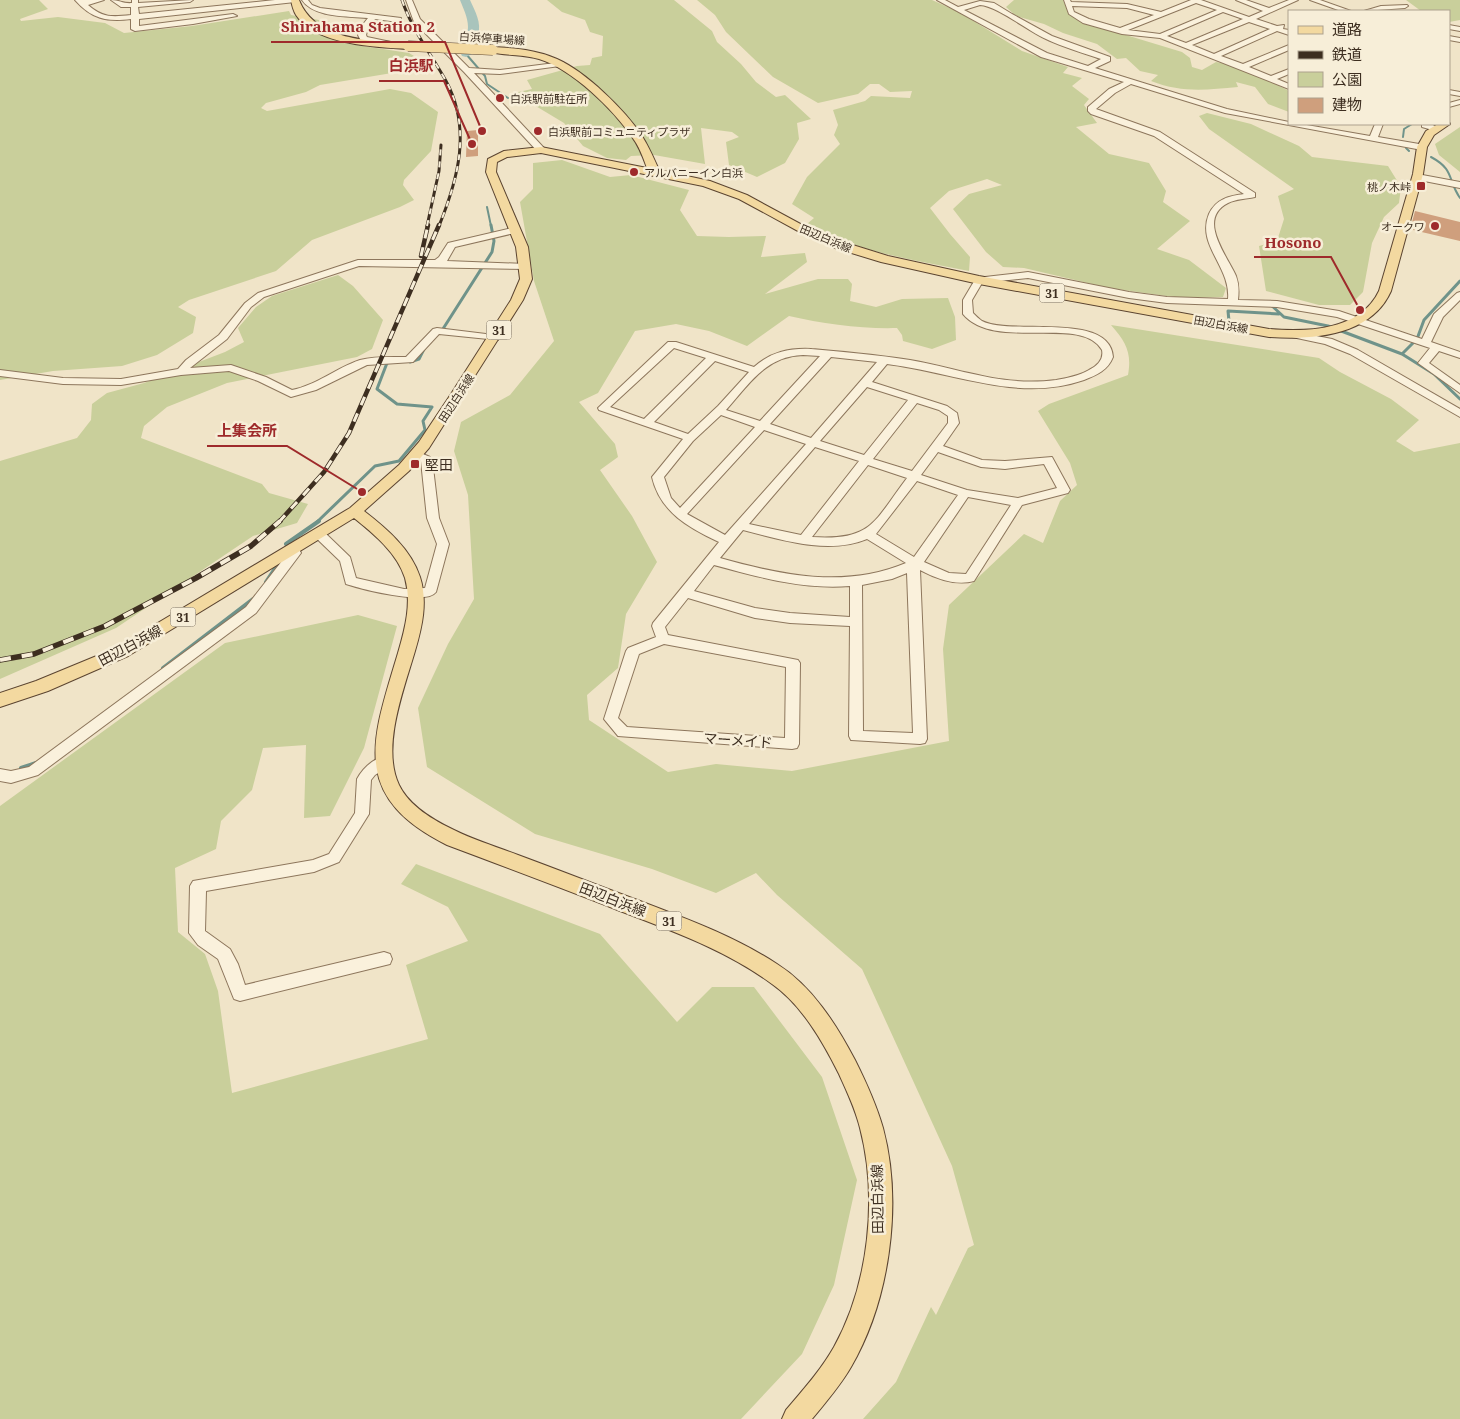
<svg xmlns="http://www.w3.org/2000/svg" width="1460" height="1419" font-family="'Noto Serif','Noto Sans JP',serif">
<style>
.green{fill:#c9cf9b}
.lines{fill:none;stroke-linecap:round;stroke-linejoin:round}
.stream-far2{stroke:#6f938a;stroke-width:2}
.stream-far1{stroke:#6f938a;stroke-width:3}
.stream{stroke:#6f938a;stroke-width:4}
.river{fill:#a9c4bc;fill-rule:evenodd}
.building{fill:#cf9f7d}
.minor-casing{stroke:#8d765c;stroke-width:2}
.major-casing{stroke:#5b4430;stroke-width:2}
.minor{fill:#faf1dc;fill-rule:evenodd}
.major{fill:#f3d9a0;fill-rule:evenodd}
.rail-far2-casing{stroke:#3d2e20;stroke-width:3}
.rail-far1-casing{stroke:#3d2e20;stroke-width:4.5}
.rail-casing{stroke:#3d2e20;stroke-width:5.5}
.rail-far2{stroke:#f7eed8;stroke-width:2;stroke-dasharray:6;stroke-linecap:butt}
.rail-far1{stroke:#f7eed8;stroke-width:3;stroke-dasharray:9;stroke-linecap:butt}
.rail{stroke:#f7eed8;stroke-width:4;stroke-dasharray:11;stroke-linecap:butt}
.major-bridge-casing{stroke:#5b4430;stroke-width:11;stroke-linecap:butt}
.major-bridge{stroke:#f3d9a0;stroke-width:10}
.poi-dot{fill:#9e2a2b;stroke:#f7eed8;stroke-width:2}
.labels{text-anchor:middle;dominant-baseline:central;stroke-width:5;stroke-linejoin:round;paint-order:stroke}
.far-street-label{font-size:11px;fill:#3d2e20;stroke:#f7eed8}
.far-poi-label{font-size:11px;fill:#3d2e20;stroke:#f7eed8;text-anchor:start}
.shield{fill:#f7eed8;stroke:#756857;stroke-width:1}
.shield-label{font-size:12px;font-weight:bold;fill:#3d2e20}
.poi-label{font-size:14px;fill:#3d2e20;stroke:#f7eed8;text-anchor:start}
.street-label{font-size:14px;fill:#3d2e20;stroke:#f7eed8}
.leader{fill:none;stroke:#9e2a2b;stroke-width:2}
.callout-dot{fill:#9e2a2b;stroke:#f7eed8;stroke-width:2}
.callout-label{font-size:15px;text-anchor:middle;font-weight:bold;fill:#9e2a2b;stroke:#f7eed8;stroke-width:5;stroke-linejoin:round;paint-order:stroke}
</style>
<rect width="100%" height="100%" fill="#f0e4c8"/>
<!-- green -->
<path class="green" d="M0 0H39L48 9 20 19 21 21 58 17 105 23 124 33 192 26 289 11 291 15 330 22 339 31 337 42 409 53 414 56 402 62 392 73 320 85 306 92 266 103 261 108 267 111 390 89 411 93 438 112 431 151 404 180 403 185 414 200 400 207 312 240 276 271 189 300 178 307 196 317 193 333 157 355 122 366 53 371 0 380Z
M540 0H674L712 31 717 42 741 64 756 82 776 97 785 95 811 119 797 123 799 139 785 163 757 177 729 165 726 142 739 137 732 132 701 128 705 164 654 155 631 156 626 160 607 158 583 146 564 123 514 93 532 89 527 80 577 66 590 65 592 58 602 56 603 36 590 32 585 20 562 12 547 0Z
M697 0H932L959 12 1022 51 1068 67 1063 73 1082 78 1072 86 1089 99 1084 105 1097 123 1076 127 1109 154 1149 163 1166 191 1163 202 1190 221 1157 249 1189 260 1226 288 1223 297 1181 298 1109 288 1024 268 1003 267 986 252 953 209 969 194 1002 185 987 179 949 191 930 208 950 234 970 257 969 271C914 260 856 252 807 224L814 218 792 204 807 177 840 144 834 135 838 125 833 110 865 101 871 96 910 98 912 91 890 92 879 84H870L858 94 818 103 773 77 726 32 715 15Z
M1014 0H1063L1069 13 1083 22 1182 52 1190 58 1192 67 1202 70 1216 62 1242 67 1289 91V112L1268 104 1255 87 1236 82 1238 87C1205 90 1182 93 1151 81L1158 75 1140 71 1126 58 1117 59 1097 44 1063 33 1044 24 1016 16 1006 7Z
M1406 0H1460V20L1449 22V11H1421Z
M1207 113 1251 124 1299 146 1312 157 1388 166 1401 187 1399 203 1384 217 1372 243 1363 292 1350 305H1319L1266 291 1259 246 1277 241 1284 219 1278 196 1294 189 1209 129 1199 116Z
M1460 127V172L1439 155 1435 144Z
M562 160 610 177 631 175 689 190 680 210 697 236 729 237 766 236 761 257 805 253 807 262 765 294 818 279H848L852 284 850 301 876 307 902 299 948 298 955 317 956 340 932 349 903 341 902 335 897 328C862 329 823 324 789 316L747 346 709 331 676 324 635 331 598 393 579 402 615 444 618 457 600 470 632 516 657 562 626 614 618 668 587 695 589 720 668 772 716 764 792 771 949 741 943 649 949 605 1024 534 1043 543 1060 501 1077 485 1070 463 1038 411 1049 404 1128 375C1132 353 1126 342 1111 325L1319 358 1340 372 1391 399 1419 420 1396 441 1414 452 1460 443V1419H863L896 1382 931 1307 936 1315 968 1248 974 1245 952 1166 862 969 777 895 756 873 716 893 652 869 535 834 427 767 418 708 448 644 474 599 468 495 454 451 461 422 510 395 554 341 534 281 520 202 533 189V163Z
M338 275 353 286 383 320 372 349 357 357 227 383 167 407 144 426 141 438 262 484 269 493 308 504 297 523 253 536 116 628 0 679V461L77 438 91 420 92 404 107 393 144 383 225 352 244 342 238 328 256 307 272 296Z
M358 615 397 626 364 748 330 816 304 818 306 745 263 748 252 790 221 821 216 849 175 868 178 932 205 954 218 991 232 1093 428 1039 406 965 468 941 448 907 401 884 416 864 600 934 677 1022 712 987H754L822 1077 857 1180 834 1285 802 1354 741 1419H0V806L225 643Z"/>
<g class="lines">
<!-- stream-far2 -->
<path class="stream-far2" d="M466 54 485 76 487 84 508 98
M1403 137 1404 129 1412 124
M1406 148 1409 151
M1431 157C1455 170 1447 179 1460 198
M487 207 491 226"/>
<!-- stream-far1 -->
<path class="stream-far1" d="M1460 281 1424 320 1417 339 1402 354 1434 374 1460 399
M1271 305 1284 317 1328 326 1402 354
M1223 321H1229L1228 311 1279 314
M441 332 492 252 494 241 491 225
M410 362 419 359 425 347
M317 522 375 466 399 461 425 430 423 421 432 407 397 404 377 389 387 363 390 362"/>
<!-- stream -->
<path class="stream" d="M286 544 319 521
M266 582 276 567 284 560
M163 668 253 599
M21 768 36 763"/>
<!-- river -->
<path class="river" d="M460 0H470C475 11 482 23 478 35 475 42 472 46 472 54L466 57 462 56C457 46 468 38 468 27 468 17 463 8 460 0Z"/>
</g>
<!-- building -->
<path class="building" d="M478 130V156L466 157 467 131Z
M1415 211 1460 222V241L1413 230 1414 227 1411 226Z"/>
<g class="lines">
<defs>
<path id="minor" d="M75 0H104L88 5C103 18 112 17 131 15V7H121L111 0C119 0 124 4 132 3V0H138V3L193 0 190 2 138 7 139 14 275 0H298L295 2 139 19V26L233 14 237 16 193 24 135 31 131 29V19C106 22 92 19 75 0Z
M302 0H308L312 5 320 8 401 18V22H398L375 19 368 28 366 35 367 37 405 45 401 47 361 41 358 35 360 28 368 18C348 16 314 18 302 0Z
M406 0H412L420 19 469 68 500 70 563 62 564 64 560 66 500 74 474 73 544 148V152H538L464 72 414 22Z
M937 0H945L958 7 980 1 994 3 1012 14 1052 36 1110 57V61L1095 68 1227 109 1289 122V124H1301L1370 136 1375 124H1383L1378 137 1425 145 1426 147 1422 150 1225 113 1131 84 1115 93 1096 109 1160 132 1255 193V197C1246 199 1236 199 1228 203 1196 219 1228 257 1236 276 1239 284 1239 291 1238 300L1277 301 1339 311 1422 339 1434 314 1457 293 1460 292V300L1443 317 1431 342 1460 352V358L1439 351 1429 363 1460 385V393L1418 363 1430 348 1337 317 1277 307 1167 303 1129 298 1028 278 982 283 972 300 973 313C976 316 979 319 982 321 1010 336 1110 311 1113 357 1108 370 1097 375 1084 380 1018 403 953 372 887 364L872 382 947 406 957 413 959 423 943 446 982 460 1005 461 1052 457 1070 490 1068 493 1022 505 974 581C956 586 937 579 920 570L927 739 925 743 920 744 851 740 849 736 850 626 790 623 755 618 688 598 665 627 668 635 798 660 800 663 799 744 797 748 792 749 618 736 604 719 626 651 628 648 656 637 652 626 653 623 719 542C689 528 660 512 652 477L683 439 599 410 598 408 668 342H676L754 367C771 352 789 348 811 349 844 352 878 355 910 360 962 369 1002 387 1056 380 1067 378 1079 376 1089 370 1097 366 1104 360 1102 350 1081 314 995 352 963 314V300L976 278 1028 272 1129 292 1167 297 1228 299C1231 267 1196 245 1209 214 1216 199 1229 196 1244 194L1154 136 1091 114 1088 111V107L1109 89 1124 82 1041 57ZM980 5C997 6 1028 31 1046 39 1063 47 1083 53 1101 59L1088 66 1047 53 964 10ZM674 348 706 358 644 419 610 407ZM803 355 820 356 760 421 726 410C749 384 766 356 803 355ZM831 357 877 362 811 438 770 424ZM715 361 749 372 718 406 688 434 654 422ZM867 387 908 400 864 455 820 441ZM917 403 939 410 948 416V423L912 471 873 459ZM721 415 755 427 680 508 671 498 664 477 693 441ZM764 430 806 444 725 535 687 514ZM815 447 859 461 801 535 749 524ZM938 452 981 467 1005 469 1044 464 1057 488 1018 498 967 490 921 475ZM868 465 907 478C874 521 873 541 812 537ZM917 481 958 495 914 557 876 534ZM968 497 1011 505 966 574 949 573 924 562ZM743 530C782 540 828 555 867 539L906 563C845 589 781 575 720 558ZM714 565C758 577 804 590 850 586V617L790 613 755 608 694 591ZM907 573 913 733 863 731 862 585 892 579ZM664 644 786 667 785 738 627 727 618 718 639 654Z
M1064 0H1070L1071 2 1127 4 1161 12 1191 0H1201L1249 17 1263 11 1236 0H1246L1269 8 1289 0H1298L1256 19 1277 26 1284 25 1283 29 1289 30V35L1277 31 1221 56 1243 64 1289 45V50L1249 67 1271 76 1289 69V74L1277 79 1289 84V89L1160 38 1122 34 1083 23 1069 14ZM1196 3 1217 10 1160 34 1128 30ZM1072 6 1127 8 1154 15 1120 28 1089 19 1074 12ZM1223 12 1243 19 1186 43 1167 36ZM1249 22 1270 29 1214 54 1192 45Z
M1310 0H1320L1351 11H1341Z
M1407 5 1408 6 1405 8 1364 11 1381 6Z
M1449 25 1460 27V31L1449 29Z
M1449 36 1460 38V42L1449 40Z
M1449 90 1460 92V96L1449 94Z
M1460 100V104L1449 107V103Z
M1422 124H1431L1440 129 1436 131 1422 127Z
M1417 174 1460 182V188L1414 179V175Z
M516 227 519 228V232L455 247 447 261 526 264 529 265V269L359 266 264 297 251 307 227 339 190 368 231 365 266 377 292 390C317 385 336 368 360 360 375 356 390 357 406 357L433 329 437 328 494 335 498 336V340L439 334 413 362 367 365 316 390 291 397 258 381 229 371 181 375 121 385 63 384 0 376V370L63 378 121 379 178 369 186 360 219 335 245 303 258 293 358 260H435L439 257 448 243Z
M1296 332 1332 339 1358 350 1460 409V417L1350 354 1325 344 1292 337 1291 335Z
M416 451 430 457 432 459 439 518 449 544 436 592C426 606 361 589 346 584L340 561 314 536 312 533 314 530H322L350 557 356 578 404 589 425 588 437 544 427 518 421 461 410 455Z
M293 544 297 545 301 553 256 613 38 775 11 783 0 781V769L11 771 29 767 246 607 289 552 287 548 289 545Z
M384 756 389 758 391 762 389 766 375 775 371 780 369 814 339 862 314 872 206 891 205 931 230 949 238 964 245 985 384 952 390 954 392 959 390 964 240 1001 234 999 218 959 198 945 189 933 190 886 193 881 313 860 329 854 355 813 357 779C363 768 372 760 384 756Z"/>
<path id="major" d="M291 0H299C315 41 370 41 408 43L413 46 408 49C376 47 315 45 296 15 293 10 292 5 291 0Z
M493 47C515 48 537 50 557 59 586 72 625 110 642 136 649 147 654 159 659 170L710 181 747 195 806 227 843 242 888 256 979 276 1269 329C1307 332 1360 331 1379 291L1413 174 1417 147 1426 131 1438 124H1449V122L1450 124 1434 135 1427 147 1423 174 1391 291C1371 336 1313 340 1269 337L979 284 881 262 835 248 798 231 739 199 703 186 541 153 507 157 497 162 496 172 528 247 532 279 523 300 429 448 409 471 364 511C386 528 411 549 420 577 428 602 422 627 415 651 404 689 381 747 399 785 409 806 433 820 454 830 474 840 497 847 518 855 559 870 599 886 640 901 687 919 734 936 777 964 812 986 836 1024 855 1060 866 1082 876 1104 883 1128 903 1203 890 1300 851 1367 840 1386 826 1402 812 1419H782L786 1410C803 1390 821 1370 834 1347 869 1284 878 1197 860 1128 855 1108 847 1092 839 1074 823 1042 802 1005 772 984 725 949 669 930 615 909 559 887 503 866 447 845 349 796 372 740 398 653 405 629 412 603 405 578 397 553 374 534 354 518L128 656 48 691 0 707V693L36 681 116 648 350 508 399 465 419 442 451 394 511 300 520 279 516 247 486 172 488 159 504 151 541 147 647 168C643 157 639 146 632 137 613 109 572 69 539 59 523 54 506 56 490 52V48Z"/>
</defs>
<!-- minor casing -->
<use href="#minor" class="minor-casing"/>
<!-- major casing -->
<use href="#major" class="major-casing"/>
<!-- minor -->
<use href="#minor" class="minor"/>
<!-- major -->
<use href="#major" class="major"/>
<defs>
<path id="rail-far2" d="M402 0C412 30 431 54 446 81 472 129 458 179 439 226
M427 226 439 171 441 145"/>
<path id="rail-far1" d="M421 256 428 225
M279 522 324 472 349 433 439 225"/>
<path id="rail" d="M0 660 34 654 105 626 196 578 251 546 280 521"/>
</defs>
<!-- rail-far2 casing -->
<use href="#rail-far2" class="rail-far2-casing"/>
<!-- rail-far1 casing -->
<use href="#rail-far1" class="rail-far1-casing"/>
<!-- rail casing -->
<use href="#rail" class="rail-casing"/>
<!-- rail-far2 -->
<use href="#rail-far2" class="rail-far2"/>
<!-- rail-far1 -->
<use href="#rail-far1" class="rail-far1"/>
<!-- rail -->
<use href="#rail" class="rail"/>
<defs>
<path id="major-bridge" d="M408 46 493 50"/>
</defs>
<!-- major-bridge casing -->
<use href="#major-bridge" class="major-bridge-casing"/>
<!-- major-bridge -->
<use href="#major-bridge" class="major-bridge"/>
</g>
<!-- markers -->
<g class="poi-dot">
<circle cx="500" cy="98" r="5"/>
<circle cx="538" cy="131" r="5"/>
<circle cx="634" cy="172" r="5"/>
<rect x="1416" y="181" width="10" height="10" rx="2.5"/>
<circle cx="1435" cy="226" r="5"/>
<rect x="410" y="459" width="10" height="10" rx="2.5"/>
</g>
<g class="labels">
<!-- far-street labels -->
<g class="far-street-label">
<text transform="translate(492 38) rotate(4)">白浜停車場線</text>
<text transform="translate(826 238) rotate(23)">田辺白浜線</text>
<text transform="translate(1221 324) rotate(10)">田辺白浜線</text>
<text transform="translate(456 398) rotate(-57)">田辺白浜線</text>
</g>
<!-- far-poi labels -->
<g class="far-poi-label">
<text x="510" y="98">白浜駅前駐在所</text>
<text x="548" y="131">白浜駅前コミュニティプラザ</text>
<text x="644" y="172">アルバニーイン白浜</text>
<text x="1411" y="186" text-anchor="end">桃ノ木峠</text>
<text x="1425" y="226" text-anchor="end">オークワ</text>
</g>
<!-- shield labels -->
<g class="shield">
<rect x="1039.5" y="283.5" width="25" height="19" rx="4"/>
<rect x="486.5" y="320.5" width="25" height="19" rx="4"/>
<rect x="170.5" y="607.5" width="25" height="19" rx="4"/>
<rect x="656.5" y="911.5" width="25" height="19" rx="4"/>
</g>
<g class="shield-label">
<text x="1052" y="293">31</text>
<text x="499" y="330">31</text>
<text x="183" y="617">31</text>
<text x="669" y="921">31</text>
</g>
<!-- poi labels -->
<g class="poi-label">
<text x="425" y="464">堅田</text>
</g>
<!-- street labels -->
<g class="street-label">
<text transform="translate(130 645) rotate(-28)">田辺白浜線</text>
<text transform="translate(738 740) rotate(4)">マーメイド</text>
<text transform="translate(613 899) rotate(21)">田辺白浜線</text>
<text transform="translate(877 1199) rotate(-91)">田辺白浜線</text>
</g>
</g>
<!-- callouts -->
<path class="leader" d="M482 131L445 42H271M472 144L444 81H379M1360 310L1331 257H1254M362 492L287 446H207"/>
<g class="callout-dot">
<circle cx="482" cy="131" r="5"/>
<circle cx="472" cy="144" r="5"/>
<circle cx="1360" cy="310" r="5"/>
<circle cx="362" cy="492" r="5"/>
</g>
<g class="callout-label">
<text x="358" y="32">Shirahama Station 2</text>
<text x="411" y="71">白浜駅</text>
<text x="1293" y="248">Hosono</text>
<text x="247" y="436">上集会所</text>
</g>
<!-- legend -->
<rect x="1288" y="10" width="162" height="115" fill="#f7eed8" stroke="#ada18e"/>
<rect x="1298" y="26" width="25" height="8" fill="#f3d9a0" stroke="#ada18e"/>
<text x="1332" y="35" font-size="15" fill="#3d2e20">道路</text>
<rect x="1298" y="51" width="25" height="8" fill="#3d2e20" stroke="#ada18e"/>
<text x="1332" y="60" font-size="15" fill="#3d2e20">鉄道</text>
<rect x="1298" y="72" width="25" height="15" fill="#c9cf9b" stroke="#ada18e"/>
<text x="1332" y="85" font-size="15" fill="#3d2e20">公園</text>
<rect x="1298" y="98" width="25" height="15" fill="#cf9f7d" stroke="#ada18e"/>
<text x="1332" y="110" font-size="15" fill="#3d2e20">建物</text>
</svg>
